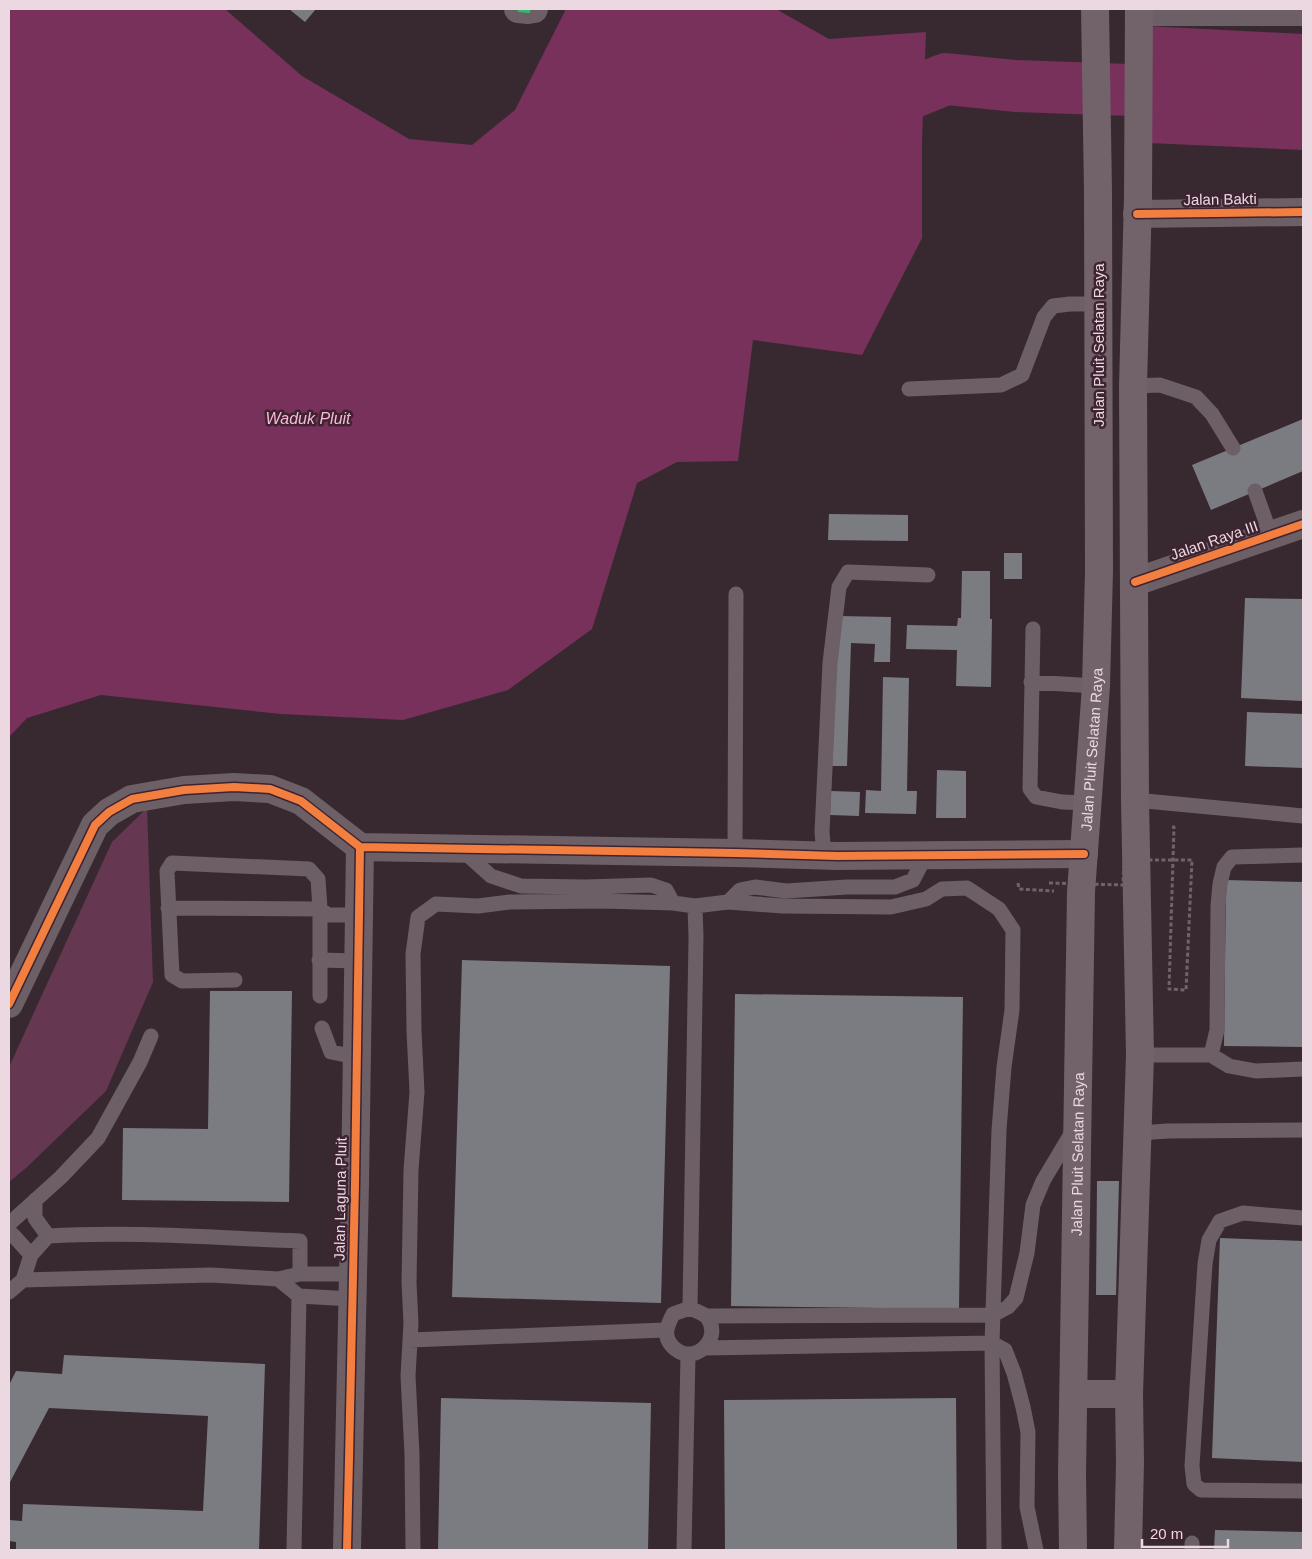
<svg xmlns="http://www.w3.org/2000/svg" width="1312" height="1559" font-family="Helvetica,sans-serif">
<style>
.green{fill:#663751}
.water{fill:#78315b}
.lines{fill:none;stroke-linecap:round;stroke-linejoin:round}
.river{stroke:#78315b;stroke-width:52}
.building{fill:#7b7c81}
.path{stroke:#6e6369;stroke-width:3;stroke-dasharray:4 2.5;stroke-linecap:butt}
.service{stroke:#6c5f66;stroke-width:15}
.minor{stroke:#6c5f66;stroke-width:28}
.tertiary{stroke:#6c5f66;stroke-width:28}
.trunk{stroke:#72626a;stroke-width:28}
.path-bridge{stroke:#6e6369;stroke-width:3;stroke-dasharray:4 2.5;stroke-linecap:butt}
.quiet{stroke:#33b770;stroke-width:6;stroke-dasharray:12 6;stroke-linecap:butt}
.cycleway-casing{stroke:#3e2331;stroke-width:11}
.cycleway{stroke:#f27e40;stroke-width:8}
.labels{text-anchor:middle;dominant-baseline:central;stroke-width:5;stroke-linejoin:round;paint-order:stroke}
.street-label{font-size:15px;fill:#ebd8e1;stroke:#3e2331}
.water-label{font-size:16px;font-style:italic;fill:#fbb8db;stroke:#3e2331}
</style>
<rect width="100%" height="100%" fill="#382931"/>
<!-- green -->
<path class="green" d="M147 808 153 982 106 1091 26 1168 9 1182V1067L112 842Z"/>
<!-- water -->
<path class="water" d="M9 9H225L302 76 409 139 472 145 515 110 566 9H776L829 39 926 32 922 141V238L862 355 753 340 738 461 677 462 637 483 592 629 508 690 403 720 281 714 101 695 27 718 9 737Z
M1146 26 1303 34V150L1148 143Z"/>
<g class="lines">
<!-- river -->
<path class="river" d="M857 115 946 79 1015 86 1303 96"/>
</g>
<!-- building -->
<path class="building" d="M289 9H316L305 22Z
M1303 419V471L1211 510 1192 465Z
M829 514 908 515V541L828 540Z
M1004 553H1022V579H1004Z
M962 571H990V619H992L991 687 956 686 957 650 906 649 907 625 957 626 958 618H961Z
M1245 598 1303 599V701L1241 698Z
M838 616 891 617 890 662H874L875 644 851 643 847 766H832Z
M883 677 909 678 907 791H917L916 814 865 813 866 790 881 791Z
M1247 712 1303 714V768L1245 766Z
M937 770 966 771V818H936Z
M831 791 860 792 859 816 830 815Z
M1226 880 1303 882V1047L1224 1046Z
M462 960 670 966 661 1303 452 1297Z
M210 991H292L289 1202 122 1200 123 1128 208 1129Z
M735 994 963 997 959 1309 731 1306Z
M1097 1181H1119L1116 1295H1096Z
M1220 1238 1303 1241V1462L1212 1458Z
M64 1355 265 1364 259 1550H16V1542L9 1541V1520L22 1521 23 1504 203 1511 208 1416 49 1408 9 1484V1385L16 1371 62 1374Z
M441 1398 651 1403 648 1550H438Z
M956 1398 957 1550H725L724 1400Z
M1215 1530 1303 1532V1550H1214Z"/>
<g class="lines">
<!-- path -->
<path class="path" d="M1172 827H1174L1169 989 1186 990 1192 860
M1018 883 1019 889 1054 891"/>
<!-- service -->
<path class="service" d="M1133 386 1160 385 1196 397 1212 414 1233 448
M909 389 1001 385 1022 375 1044 317 1053 306 1070 304H1098
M1255 491 1271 536
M1033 629 1030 789 1036 797 1062 802 1087 803
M1031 682 1096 686
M1135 800 1303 816
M461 849 491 876 521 886 585 887 651 885 666 890 673 903
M735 853 736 594
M824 855 822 832 830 663 839 587 848 572 928 575
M728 902 740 890 755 887 786 891 847 887H895L913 880 926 855
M168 908 320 909 328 915H359
M319 960 358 961
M235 980 182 981 172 975 167 871 172 863 309 869 318 879 320 909V996
M322 1028 331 1052 356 1057
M1140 1055H1211L1217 1030 1218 906 1220 884 1224 867 1232 857 1303 855
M1211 1055 1229 1066 1256 1071 1303 1069
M1138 1133 1168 1131 1303 1130
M35 1200V1218L48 1236
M1303 1218 1243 1213 1220 1221 1209 1240 1205 1264 1192 1466 1194 1484 1201 1490 1303 1491
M9 1224 61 1177 98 1138 140 1062 151 1036
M9 1235H13L31 1255
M278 1279 299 1296 352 1299
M23 1280 31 1255 48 1236C131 1231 216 1238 300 1241V1274
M9 1292 23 1280 211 1275 278 1279 300 1274H353
M690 1308 696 937 695 906
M690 1308C695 1311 703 1313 707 1317 724 1340 692 1368 672 1346 662 1335 668 1325 673 1314Z
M706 1316 993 1315 1008 1307 1016 1298 1027 1253 1033 1205 1043 1181 1074 1129
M410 1340 665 1330
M705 1348 992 1343 1005 1350 1014 1373 1023 1407 1028 1432 1027 1507 1036 1550
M294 1550 299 1296
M413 1550 412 1454 408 1376 411 1323 409 1283 411 1170 417 1092 414 1031 413 954 418 917 436 904 478 906 510 902 602 901 673 903 695 906 728 902 783 906 891 907 926 899 942 889 967 888 999 909 1013 930 1012 1010 1004 1067 999 1130 992 1343 994 1550
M684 1550 688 1355
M1192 1550V1543"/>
<!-- minor -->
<path class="minor" d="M518 9 528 10 534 9
M1135 582 1303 524
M9 1004 95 825 109 812 132 799 184 790 234 787 270 789 301 801 360 847 735 853 837 856 1084 854
M347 1550 355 1184 360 847"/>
<!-- tertiary -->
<path class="tertiary" d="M1139 12H1303
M1137 214 1303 212"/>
<!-- trunk -->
<g class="trunk">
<path d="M1074 1394H1129"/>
<path id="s1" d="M1073 1550 1072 1474 1081 892 1096 686 1099 571 1098 191 1095 9"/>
<path d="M1128 1550 1130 1463 1129 1394 1140 1055 1135 800 1133 386 1138 197 1139 9"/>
</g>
<!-- path-bridge -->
<path class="path-bridge" d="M1049 883 1123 885 1124 860H1192"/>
<!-- quiet -->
<path class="quiet" d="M518 9 528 10 534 9"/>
<defs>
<path id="cycleway" d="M1137 214 1303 212
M1135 582 1303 524
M9 1004 95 825 109 812 132 799 184 790 234 787 270 789 301 801 360 847 735 853 837 856 1084 854
M347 1550 355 1184 360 847"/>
</defs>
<!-- cycleway casing -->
<use href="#cycleway" class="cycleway-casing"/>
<!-- cycleway -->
<use href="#cycleway" class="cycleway"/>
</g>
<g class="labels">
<!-- street labels -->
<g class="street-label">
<text transform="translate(1220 199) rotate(-1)">Jalan Bakti</text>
<text transform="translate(1098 345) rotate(-90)">Jalan Pluit Selatan Raya</text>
<text transform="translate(1214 540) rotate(-19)">Jalan Raya III</text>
<text stroke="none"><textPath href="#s1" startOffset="801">Jalan Pluit Selatan Raya</textPath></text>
<text stroke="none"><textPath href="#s1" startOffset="396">Jalan Pluit Selatan Raya</textPath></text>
<text transform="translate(340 1199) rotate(-89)">Jalan Laguna Pluit</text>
</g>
<!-- water labels -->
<g class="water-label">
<text x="308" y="418">Waduk Pluit</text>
</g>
</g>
<!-- border -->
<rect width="1312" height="1559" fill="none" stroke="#ebd8e1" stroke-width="20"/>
<!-- scale -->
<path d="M1142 1539v8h86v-8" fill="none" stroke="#ebd8e1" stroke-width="2.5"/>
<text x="1150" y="1539" font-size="15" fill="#ebd8e1" stroke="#3e2331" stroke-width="4" paint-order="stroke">20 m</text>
</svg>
